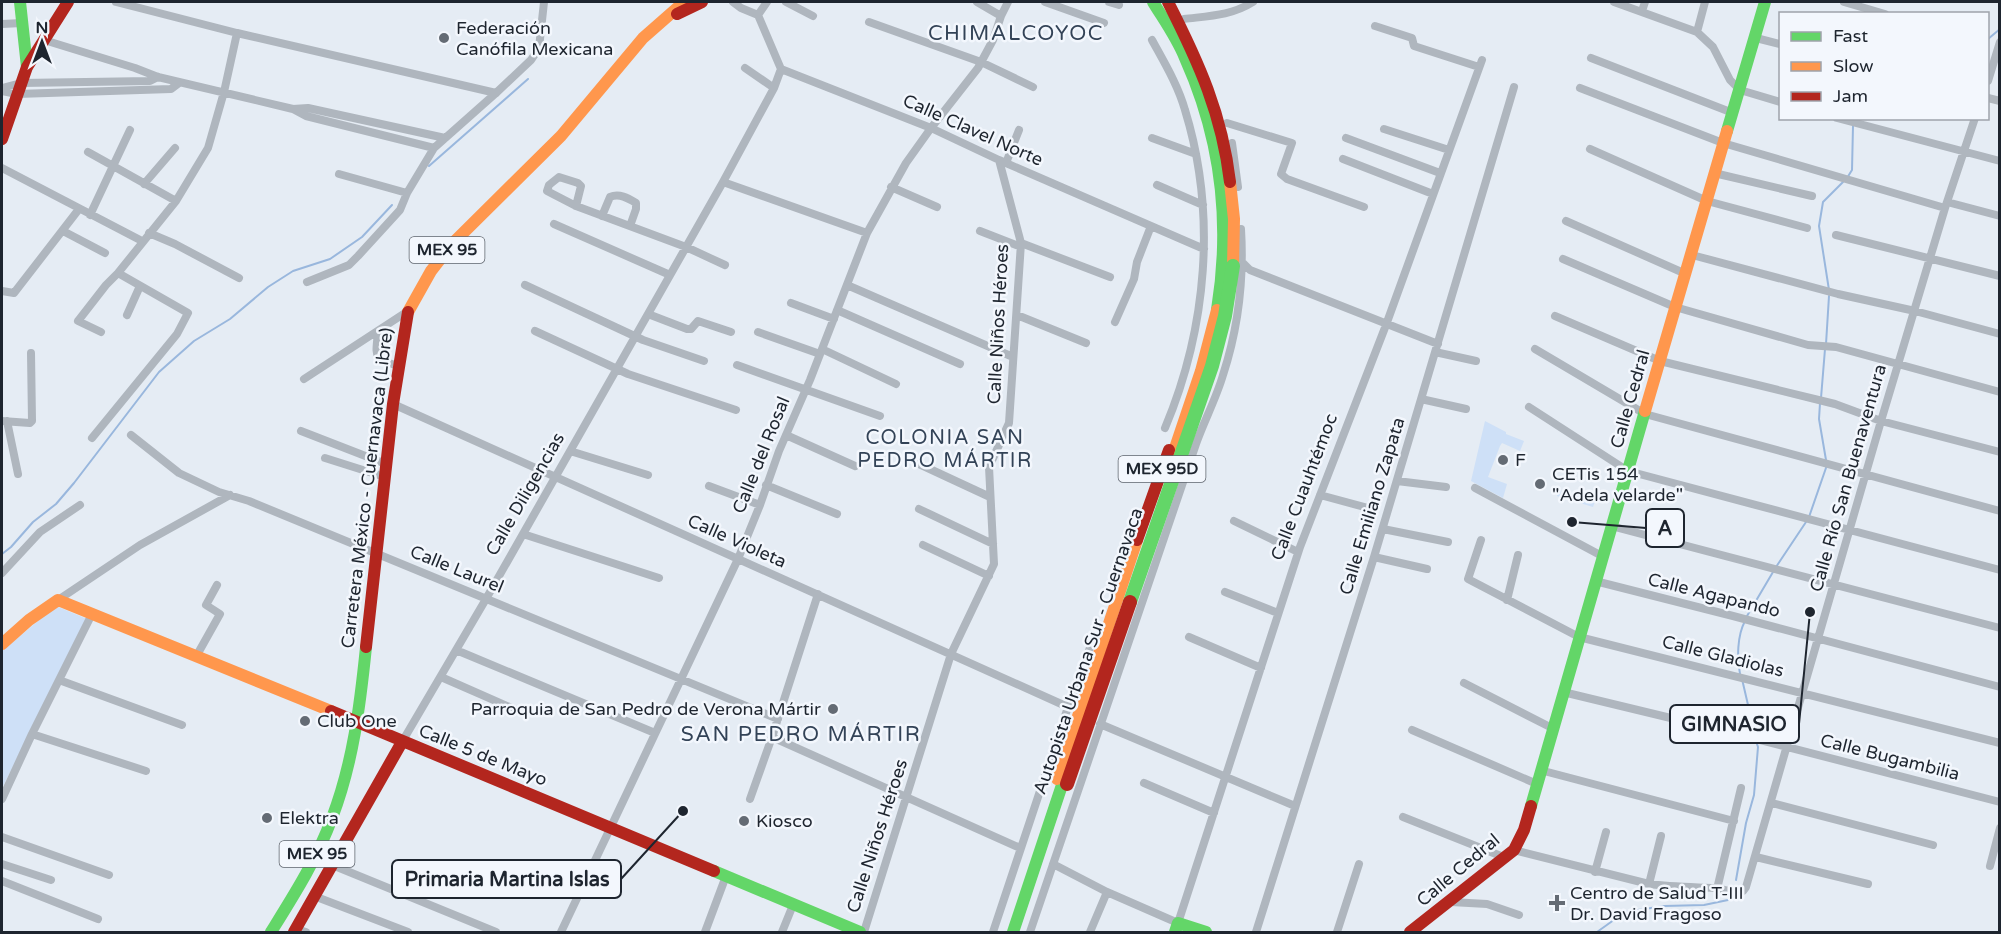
<svg xmlns="http://www.w3.org/2000/svg" width="2001" height="934" font-family="'Varela Round',sans-serif">
<style>
.green{fill:#cee0f7}
.lines{fill:none;stroke-linecap:round;stroke-linejoin:round}
.stream{stroke:#99b7dd;stroke-width:2}
.street{stroke:#afb6be;stroke-width:8}
.fast{stroke:#63d668;stroke-width:12}
.slow{stroke:#ff974d;stroke-width:12}
.jam{stroke:#b3261e;stroke-width:12}
.fast-bridge{stroke:#63d668;stroke-width:14}
.jam-bridge{stroke:#b3261e;stroke-width:14}
.poi-dot{fill:#646b74;stroke:#f3f7fd;stroke-width:2}
.labels{text-anchor:middle;dominant-baseline:central;stroke-width:5;stroke-linejoin:round;paint-order:stroke}
.shield{fill:#f3f7fd;stroke:#5e646d;stroke-width:1.5}
.shield-label{font-size:16px;font-weight:bold;fill:#1e252f}
.poi-label{font-size:18px;fill:#1e252f;stroke:#f3f7fd;text-anchor:start}
.street-label{font-size:18px;fill:#1e252f;stroke:#f3f7fd}
.neighbourhood-label{font-size:20px;letter-spacing:1.5px;fill:#334357;stroke:#f3f7fd}
.quarter-label{font-size:21px;letter-spacing:1.5px;fill:#334357;stroke:#f3f7fd}
.leader{fill:none;stroke:#1e252f;stroke-width:2}
.callout-dot{fill:#1e252f;stroke:#f3f7fd;stroke-width:2}
.callout{fill:#f3f7fd;stroke:#1e252f;stroke-width:2}
.callout-label{font-size:20px;text-anchor:middle;font-weight:bold;fill:#1e252f}
</style>
<rect width="100%" height="100%" fill="#e5ecf4"/>
<!-- green -->
<path class="green" d="M1485 421 1506 432V434L1524 441 1520 451 1502 443 1500 446 1488 477 1507 484 1503 498 1471 481Z
M1559 490 1595 501 1593 507 1557 496Z
M56 606 87 619 2 788V651Z"/>
<g class="lines">
<!-- stream -->
<path class="stream" d="M1988 39 2000 29
M429 166 528 79
M1847 178 1852 170 1853 126
M1829 290 1819 226 1823 202 1843 182
M1826 344 1829 296
M1821 398 1825 349
M1820 403 1819 419 1826 460
M1809 517 1827 465
M2 554 11 547 33 522 56 504 74 483 159 372 194 341 230 319 268 287 293 271 330 259 362 237 392 205
M1776 567 1806 522
M1747 616 1773 572
M1740 674C1737 658 1737 636 1745 621
M1742 679 1755 735
M1736 880 1746 823 1754 795 1758 747 1756 741
M1597 932 1625 912 1664 906 1704 905 1728 900"/>
<!-- street -->
<path class="street" d="M116 2 237 33 496 93
M733 2 741 8 758 15 781 69 931 128 999 160 1204 249
M786 2 813 16
M977 2 1001 16
M1045 2 1104 23
M1109 2 1119 5
M1614 2 1697 32 1713 47 1730 80 1740 90 1780 102
M1844 2 1885 14
M1642 11 1645 2
M758 15 767 2
M1184 19C1208 16 1231 16 1253 2
M869 22 981 62 1033 87
M2 24 22 23
M1375 26 1412 38 1414 46 1479 67
M1697 32 1705 2
M1756 38 1780 44
M44 40 135 68 158 77 293 109 306 116 434 148
M1152 40C1164 62 1178 85 1185 110 1217 214 1207 328 1165 428
M1591 58 1733 113
M745 68 774 88
M1988 81 2000 42
M2 88 21 83 150 81 158 77
M1580 88 1723 143 1945 208
M2 91 17 94 171 89 179 83
M1988 98 2000 101
M293 109 308 108 445 138
M1837 118 2000 161
M1227 123 1292 143 1281 174 1287 179 1364 207
M1384 129 1449 150
M1152 138 1196 154
M1346 138 1440 173
M1232 143 1238 187
M1590 149 1707 201 1807 228
M88 152 176 201
M1343 159 1433 194
M1006 163 1019 130
M2 168 142 241
M1714 173 1812 196
M339 174 407 193
M723 182 867 233
M144 184 175 148
M1157 185 1203 205
M891 187 937 207
M1947 202 2000 216
M576 206 581 186 578 183 559 177 549 185 547 191 576 206 686 247 725 265
M90 215 130 130
M602 216 610 197C619 193 628 198 636 203V209L630 226
M1566 221 1686 274
M554 224 670 275
M63 231 105 253
M980 231 1021 247
M149 233 175 244 239 278
M1836 235 2000 276
M1021 243 1110 277
M1692 255 1838 294 1915 311 2000 334
M1563 259 1675 307 1808 345 1836 347 2000 392
M1242 262 1250 270 1438 344
M307 282 349 265 358 256 400 210 407 193 434 148 496 93 531 60 539 48 544 2
M525 285 643 340 704 361
M847 285 1013 357
M2 291 14 293 79 209
M791 303 834 319
M837 310 960 364
M648 314 687 329H691L698 321 731 332
M127 315 140 286
M1017 315 1086 343
M1555 316 1660 361 1835 404 1881 421 2000 452
M1115 322 1134 279 1137 262 1151 226
M378 331C376 357 372 358 398 366
M535 331 628 374 736 410
M101 332 78 321 106 285 118 273 176 201 208 148 224 92 237 33
M758 332 820 354
M822 349 896 384
M1535 349 1645 414 2000 511
M1435 352 1476 361
M737 365 880 416
M304 379 408 311
M1421 399 1466 409
M393 404 1068 707
M1529 407 1628 471 2000 570
M2 421 30 423 32 421 31 353
M7 421 18 474
M301 431 386 464
M131 435 179 473 219 492 249 501 778 719
M786 435 855 466
M92 438 177 334 188 313 118 273
M570 451 648 475
M325 458 385 477
M919 464 990 497
M1397 481 1446 487
M766 485 837 514
M709 486 760 505
M1475 488 1602 556
M1320 495 1372 509
M919 509 993 544
M1234 521 1298 552
M1611 526 2000 628
M1383 529 1448 542
M523 534 659 578
M1481 540 1468 579 1579 637 2000 743
M923 545 989 576
M1374 557 1427 569
M2 573 40 532 80 505
M1595 581 1733 616 2000 687
M1225 592 1278 613
M58 600 140 545 230 495
M1507 600 1518 555
M1189 637 1261 668
M456 650 655 733
M197 655 220 614 206 605 217 585
M441 677 514 709
M59 680 182 725
M1464 683 1552 728
M1563 692 1737 734 2000 802
M1100 724 1295 806
M1412 730 1537 784
M32 734 146 771
M772 737 1020 848
M402 742 486 599 723 182 774 88 781 69
M1540 770 1734 821
M1144 783 1214 813
M2 799 32 734 92 614
M750 799 772 737 818 594
M1772 803 1933 845
M1403 817 1506 858
M2 837 109 875
M1514 850 1649 884C1671 887 1693 887 1715 888 1724 889 1734 894 1743 891L1746 887 1881 421 1945 208 1975 118
M1756 857 1868 884
M315 858 496 932
M2 864 51 880
M1053 864 1107 892 1178 923 1300 547 1386 325 1482 60
M1990 866 2000 828
M1595 872 1606 832
M2 881 98 919
M1649 884 1661 836
M1717 889 1741 788
M314 896 408 932
M1451 902 1487 904 1519 915
M296 929 306 932
M561 932 738 559 760 505 779 451 810 380 867 233 906 163 931 128 978 68 993 40 1001 16 1008 2
M705 932 726 876
M782 932 793 905
M864 932 951 654 994 564 989 467 1009 423 1021 243 999 160
M993 932 1068 707 1094 637
M1030 932 1196 444C1204 421 1216 399 1223 375 1238 329 1244 278 1241 229
M1090 932 1107 892
M1256 932 1374 557 1514 87
M1337 932 1359 864"/>
<!-- fast -->
<path class="fast" d="M20 2 27 67
M1153 2C1164 20 1177 38 1185 58 1221 138 1231 224 1217 310
M1727 131 1765 2
M1531 806 1645 411
M714 871 860 932
M271 932C294 895 317 859 332 818 353 763 360 706 366 647
M1013 932 1067 770
M1175 932 1178 923 1206 932"/>
<!-- slow -->
<path class="slow" d="M1230 182 1234 219 1233 266
M408 312 431 271 452 244 561 136 643 38 684 2
M1645 411 1727 131
M1170 463 1201 371 1217 310
M2 644 29 620 58 600 331 711
M1057 779 1137 540"/>
<!-- jam -->
<path class="jam" d="M1168 2C1199 63 1222 114 1230 182
M677 14 702 2
M2 139 27 67 68 2
M1137 540 1169 450
M366 647 393 404 408 312
M331 711 714 871
M294 932 402 742
M1410 932 1514 850 1524 830 1531 806"/>
<!-- fast-bridge -->
<path class="fast-bridge" d="M1130 602 1212 366 1225 316 1233 266"/>
<!-- jam-bridge -->
<path class="jam-bridge" d="M1067 784 1130 602"/>
</g>
<!-- markers -->
<g class="poi-dot">
<circle cx="444" cy="38" r="6"/>
<circle cx="1503" cy="460" r="6"/>
<circle cx="1540" cy="484" r="6"/>
<circle cx="833" cy="709" r="6"/>
<circle cx="305" cy="721" r="6"/>
<circle cx="267" cy="818" r="6"/>
<circle cx="744" cy="821" r="6"/>
<path d="M1554 894h6v6h6v6h-6v6h-6v-6h-6v-6h6z"/>
</g>
<g class="labels">
<!-- shield labels -->
<g class="shield">
<rect x="409.5" y="237" width="75" height="26" rx="4.5"/>
<rect x="1118.5" y="456" width="87" height="26" rx="4.5"/>
<rect x="279.5" y="841" width="75" height="26" rx="4.5"/>
</g>
<g class="shield-label">
<text x="447" y="250">MEX 95</text>
<text x="1162" y="469">MEX 95D</text>
<text x="317" y="854">MEX 95</text>
</g>
<!-- poi labels -->
<g class="poi-label">
<text x="456" y="28">Federación<tspan x="456" dy="21">Canófila Mexicana</tspan></text>
<text x="1515" y="460">F</text>
<text x="1552" y="474">CETis 154<tspan x="1552" dy="21">"Adela velarde"</tspan></text>
<text x="821" y="709" text-anchor="end">Parroquia de San Pedro de Verona Mártir</text>
<text x="317" y="721">Club One</text>
<text x="279" y="818">Elektra</text>
<text x="756" y="821">Kiosco</text>
<text x="1570" y="893">Centro de Salud T-III<tspan x="1570" dy="21">Dr. David Fragoso</tspan></text>
</g>
<!-- street labels -->
<g class="street-label">
<text transform="translate(973 130) rotate(24)">Calle Clavel Norte</text>
<text transform="translate(998 324) rotate(-87)">Calle Niños Héroes</text>
<text transform="translate(1630 399) rotate(-74)">Calle Cedral</text>
<text transform="translate(761 455) rotate(-68)">Calle del Rosal</text>
<text transform="translate(1848 478) rotate(-74)">Calle Río San Buenaventura</text>
<text transform="translate(1304 487) rotate(-69)">Calle Cuauhtémoc</text>
<text transform="translate(367 488) rotate(-83)">Carretera México - Cuernavaca (Libre)</text>
<text transform="translate(525 494) rotate(-60)">Calle Diligencias</text>
<text transform="translate(1372 506) rotate(-73)">Calle Emiliano Zapata</text>
<text transform="translate(737 541) rotate(24)">Calle Violeta</text>
<text transform="translate(457 569) rotate(22)">Calle Laurel</text>
<text transform="translate(1714 595) rotate(14)">Calle Agapando</text>
<text transform="translate(1088 651) rotate(-71)">Autopista Urbana Sur - Cuernavaca</text>
<text transform="translate(1723 656) rotate(14)">Calle Gladiolas</text>
<text transform="translate(483 755) rotate(22)">Calle 5 de Mayo</text>
<text transform="translate(1890 757) rotate(14)">Calle Bugambilia</text>
<text transform="translate(877 836) rotate(-72)">Calle Niños Héroes</text>
<text transform="translate(1458 870) rotate(-40)">Calle Cedral</text>
</g>
<!-- neighbourhood labels -->
<g class="neighbourhood-label">
<text x="945" y="438">COLONIA SAN<tspan x="945" dy="23">PEDRO MÁRTIR</tspan></text>
</g>
<!-- quarter labels -->
<g class="quarter-label">
<text x="1016" y="33">CHIMALCOYOC</text>
<text x="801" y="734">SAN PEDRO MÁRTIR</text>
</g>
</g>
<!-- callouts -->
<path class="leader" d="M1572 522L1646 528M1810 612L1799 724M683 811L621 879"/>
<g class="callout-dot">
<circle cx="1572" cy="522" r="6"/>
<circle cx="1810" cy="612" r="6"/>
<circle cx="683" cy="811" r="6"/>
</g>
<g class="callout">
<rect x="1646" y="509" width="38" height="38" rx="6"/>
<rect x="1670" y="705" width="129" height="38" rx="6"/>
<rect x="392" y="860" width="229" height="38" rx="6"/>
</g>
<g class="callout-label">
<text x="1665" y="535">A</text>
<text x="1734" y="731">GIMNASIO</text>
<text x="507" y="886">Primaria Martina Islas</text>
</g>
<!-- border -->
<rect width="2001" height="934" fill="none" stroke="#1e252f" stroke-width="6"/>
<!-- legend -->
<rect x="1779" y="12" width="210" height="108" fill="#f3f7fd" stroke="#9ea3ab" stroke-width="1.5"/>
<rect x="1791" y="32" width="30" height="9" fill="#63d668" stroke="#9ea3ab" stroke-width="1.5"/>
<text x="1833" y="42" font-size="18" fill="#1e252f">Fast</text>
<rect x="1791" y="62" width="30" height="9" fill="#ff974d" stroke="#9ea3ab" stroke-width="1.5"/>
<text x="1833" y="72" font-size="18" fill="#1e252f">Slow</text>
<rect x="1791" y="92" width="30" height="9" fill="#b3261e" stroke="#9ea3ab" stroke-width="1.5"/>
<text x="1833" y="102" font-size="18" fill="#1e252f">Jam</text>
<!-- north arrow -->
<g transform="translate(42 42)" stroke="#f3f7fd" stroke-width="4.5" paint-order="stroke">
<path d="M0-4.5L10 22L0 15L-10 22Z" fill="#1e252f"/>
<text y="-9" font-size="16" font-weight="bold" text-anchor="middle" fill="#1e252f">N</text>
</g>
</svg>
